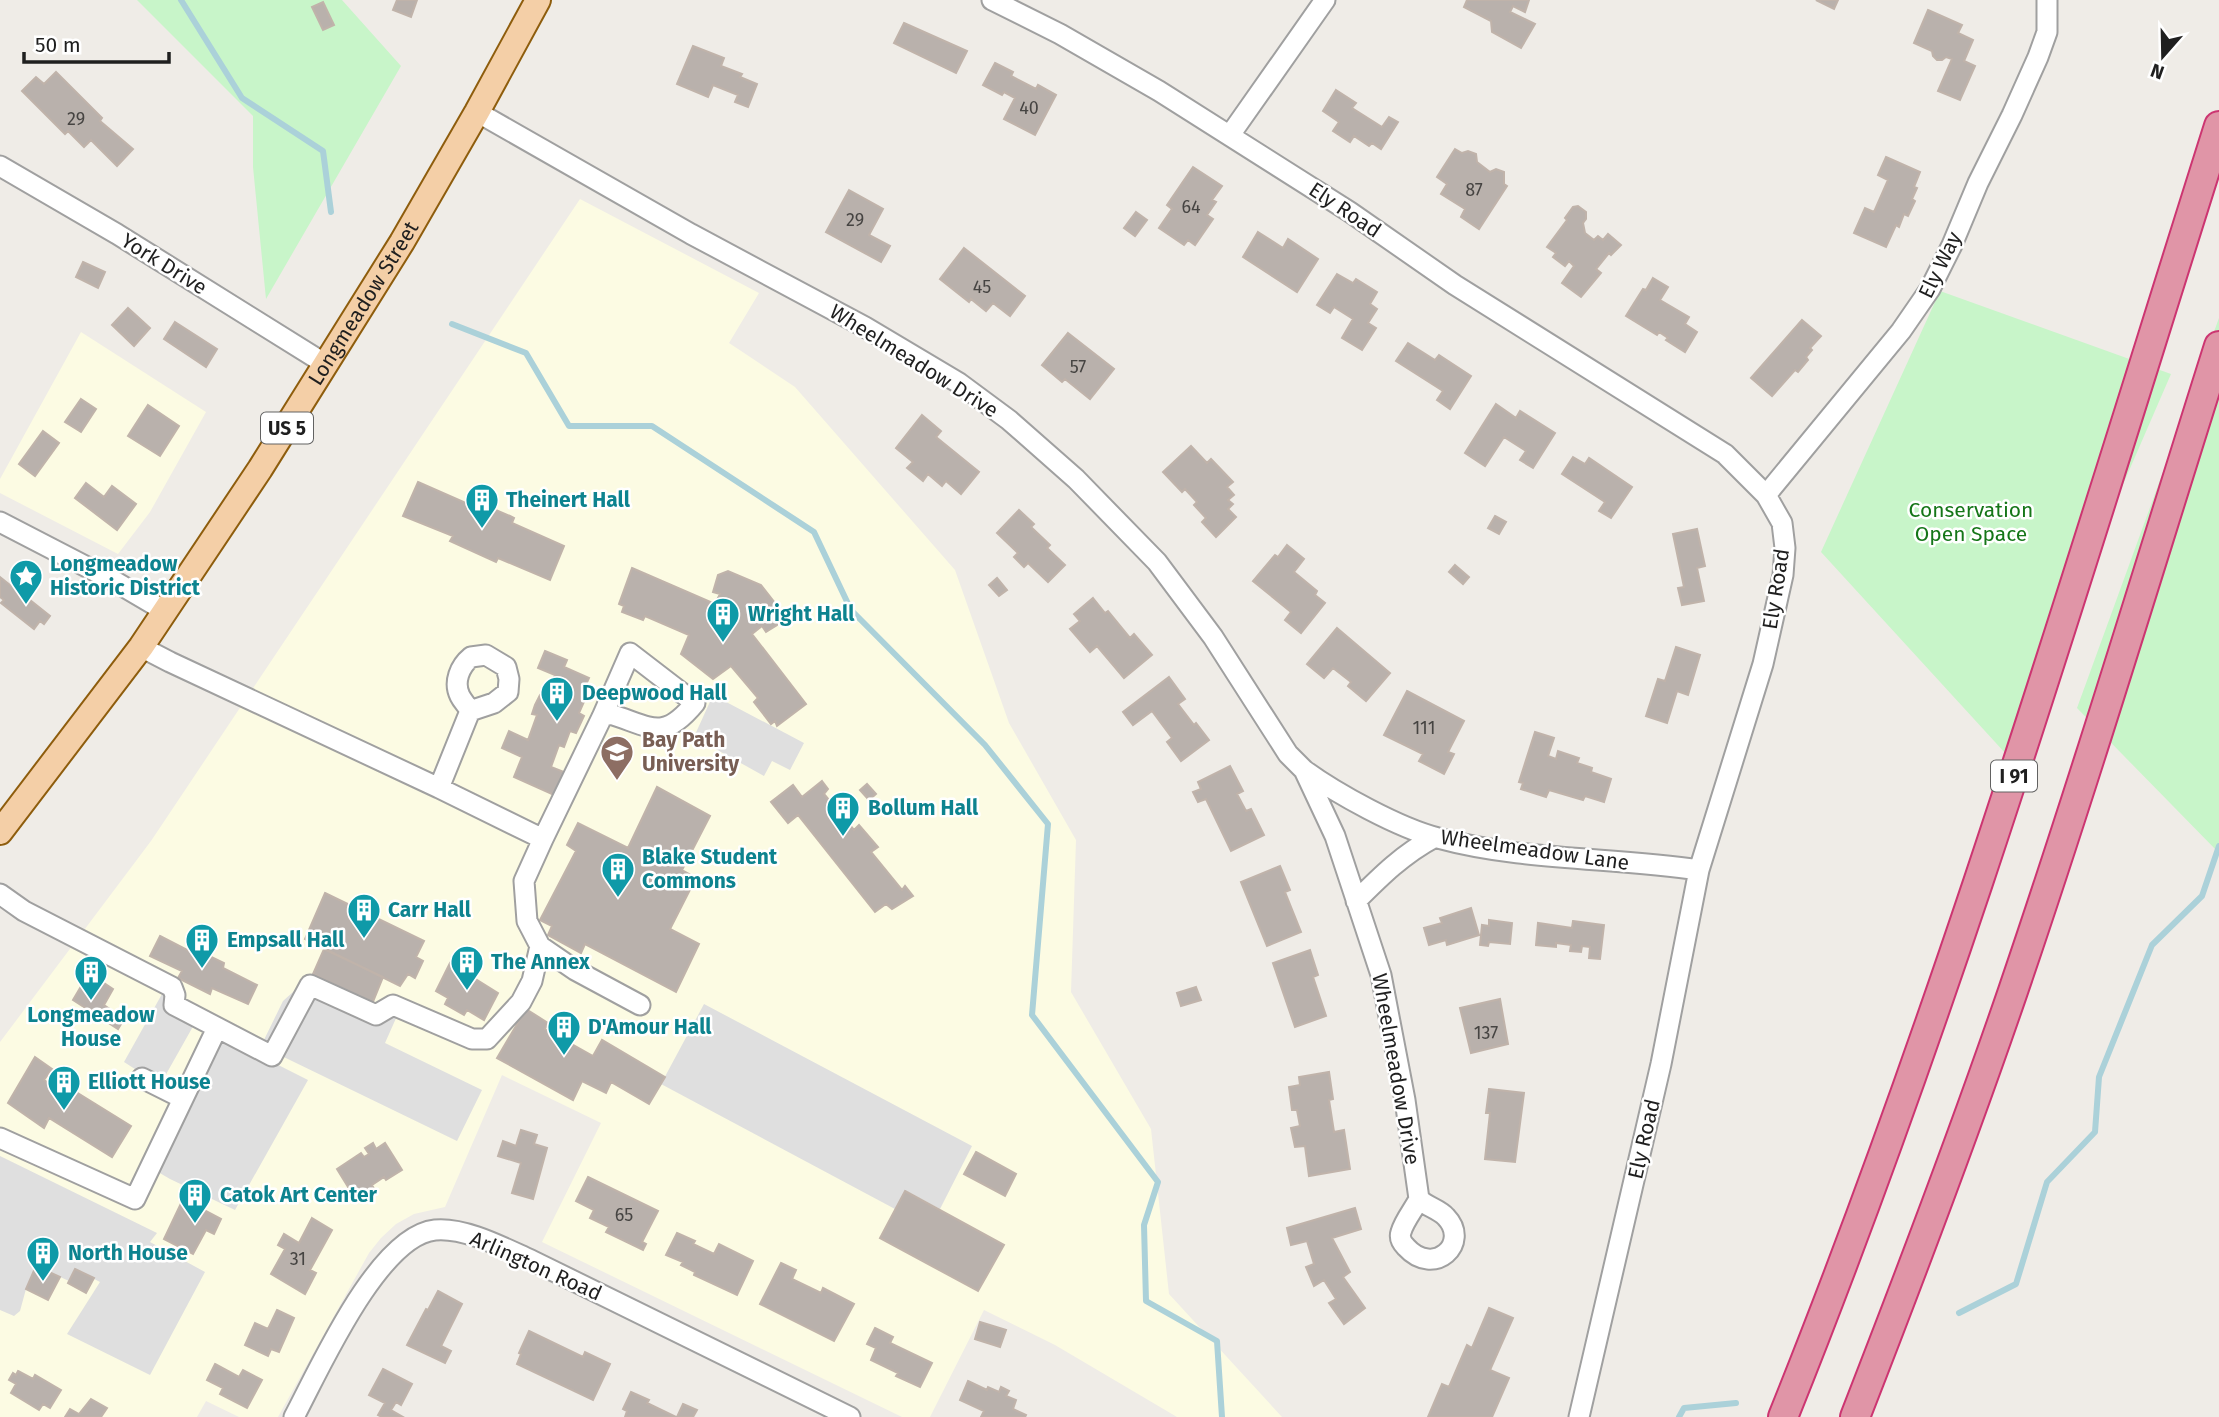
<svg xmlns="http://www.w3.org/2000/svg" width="2219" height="1417" font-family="'Fira Sans',sans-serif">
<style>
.education{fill:#fcfbe3}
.park{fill:#c8f5c9}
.parking{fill:#dfdfdf}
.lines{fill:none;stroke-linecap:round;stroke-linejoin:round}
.stream{stroke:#abd1d9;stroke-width:6}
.building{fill:#b9b1ac;stroke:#c0b3aa;stroke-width:2}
.minor-casing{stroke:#a0a0a0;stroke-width:23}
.major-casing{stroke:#8e5d0d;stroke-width:28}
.highway-casing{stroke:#cc3571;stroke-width:32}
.minor{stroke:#fff;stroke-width:19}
.major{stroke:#f4cfa7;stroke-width:24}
.highway{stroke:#e095a7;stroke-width:28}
.labels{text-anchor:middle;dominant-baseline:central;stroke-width:5;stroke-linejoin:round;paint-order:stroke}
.number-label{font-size:18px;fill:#464442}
.shield{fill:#fff;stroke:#626262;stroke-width:2}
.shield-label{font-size:19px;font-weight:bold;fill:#1f1f1f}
.street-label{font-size:21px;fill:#1f1f1f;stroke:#fff}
.culture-label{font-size:21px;font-weight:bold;fill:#0d838f;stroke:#fff;text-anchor:start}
.park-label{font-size:21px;fill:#157618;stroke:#fff}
.education-label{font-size:21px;font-weight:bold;fill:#785e54;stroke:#fff;text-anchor:start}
</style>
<rect width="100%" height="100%" fill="#efece7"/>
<!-- education -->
<path class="education" d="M580 199 759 293 729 343 795 387 955 570 1009 723 1076 840 1071 992 1151 1129 1169 1294 1282 1417H1177L1055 1345 984 1310 930 1417H902L542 1242 601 1123 502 1075 445 1207 414 1214 396 1224 381 1238 369 1253 278 1417H239L206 1401 197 1417H0V1042L151 841Z
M81 332 206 412 150 512 118 554 0 493V479Z"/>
<!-- park -->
<path class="park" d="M137 0H342L401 66 266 299 253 167V116Z
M1940 291 2171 374 2006 754 1821 552Z
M2219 318V853L2077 708Z"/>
<!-- parking -->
<path class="parking" d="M713 695 804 743 790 770 772 761 764 776 694 737Z
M313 974 397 1016 385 1043 482 1090 457 1141 261 1046 283 1001Z
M162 994 200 1014 160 1085 124 1062Z
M704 1004 972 1146 940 1209 906 1191 895 1209 661 1084Z
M215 1033 308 1080 235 1210 170 1179 146 1165Z
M0 1156 157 1233 150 1242 205 1272 150 1375 67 1334 100 1282 75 1269 69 1281 36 1266 26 1289 20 1311 14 1316 0 1310Z"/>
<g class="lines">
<!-- stream -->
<path class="stream" d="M181 0 242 98 323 151 331 212
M452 324 526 353 569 426H652L814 532 851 610 985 745 1048 824 1032 1015 1158 1182 1144 1225 1146 1301 1217 1341 1222 1417
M1959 1313 2016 1284 2047 1182 2095 1132 2099 1077 2152 945 2202 896 2219 846
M1679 1417 1684 1408 1736 1403"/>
</g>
<!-- building -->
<path class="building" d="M397 0H417L411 17 393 10Z
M1467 0H1529L1525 12 1513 6 1510 12 1535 24 1521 48 1492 32 1491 21 1464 7Z
M1816 0H1838L1834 9Z
M323 2 334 25 323 30 312 7Z
M1928 10 1962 25 1958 33 1973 40 1964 61 1975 66 1960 100 1938 91 1952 59 1946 57 1942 60H1937L1933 56 1932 51 1914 43Z
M904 23 967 51 956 73 894 43Z
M693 46 724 58 721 66 742 74 740 77 757 84 748 107 735 102 738 95 713 85 708 97 677 84Z
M995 63 1013 72 1011 76 1036 89 1038 85 1056 95 1035 135 1004 119 1015 98 1004 92 1002 95 983 85Z
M56 72 102 118 100 121 133 149 117 166 91 140 84 147 68 131 65 134 22 91 36 77 44 84Z
M1336 90 1356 103 1352 108 1382 127 1389 117 1398 122 1381 149 1372 143 1369 146 1354 136 1350 142 1333 131 1339 122 1323 111Z
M1455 149 1462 153 1468 151 1476 154 1477 162 1490 172 1496 169 1504 172V184L1507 186 1479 229 1461 217 1465 209 1441 194 1447 184 1437 177Z
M1886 157 1920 172 1914 187 1917 188 1912 199 1915 201 1908 216 1904 214 1899 227 1896 225 1886 247 1854 233 1865 208 1874 212 1888 180 1878 175Z
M1193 167 1222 186 1212 200 1216 202 1207 215 1213 219 1195 245 1188 240 1184 245 1159 228 1172 209 1167 205Z
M849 190 883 209 869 235 890 246 881 262 826 232Z
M1578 206 1586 212V219L1583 223 1585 233 1594 240 1598 236 1603 240 1608 234 1621 245 1611 255 1609 253 1596 269 1601 273 1581 297 1562 283 1574 266 1569 261 1565 266 1553 257 1556 253 1547 247 1567 220 1565 218 1573 207Z
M1136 212 1147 220 1135 236 1124 228Z
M1258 232 1283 248 1288 239 1318 259 1297 292 1243 257Z
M964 248 1025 296 1010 316 993 303 986 311 971 299 969 302 940 279Z
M83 262 105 272 98 288 76 277Z
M1337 274 1353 283 1356 279 1377 292 1370 304 1377 309 1368 323 1376 328 1362 350 1342 338 1353 319 1334 307 1330 313 1317 305Z
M1653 278 1668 287 1660 300 1689 317 1685 324 1697 332 1685 352 1666 340 1668 338 1659 332 1657 335 1626 316 1643 289 1646 290Z
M128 308 150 328 134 346 112 325Z
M1802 320 1821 336 1810 348 1812 350 1806 357 1808 360 1798 372 1795 370 1772 396 1751 378Z
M175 322 217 349 206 367 164 339Z
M1068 333 1114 369 1090 399 1065 379 1062 382 1042 365Z
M1408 343 1435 360 1439 355 1471 376 1450 409 1437 400 1443 391 1396 361Z
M81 399 96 409 81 432 65 422Z
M1496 404 1516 418 1520 411 1555 433 1533 468 1520 460 1526 451 1504 437 1485 466 1465 453Z
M148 405 179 426 160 456 128 436Z
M922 415 941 431 936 437 979 472 961 494 946 481 942 486 928 474 923 481 907 468 913 462 896 448Z
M43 431 59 443 35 476 19 464Z
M1191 446 1207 463 1211 459 1233 482 1227 487 1234 495 1228 500 1233 504 1228 509 1236 517 1216 537 1202 522 1206 518 1194 505 1197 502 1185 489 1182 492 1163 472Z
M1573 457 1585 464 1589 458 1632 487 1611 518 1599 511 1605 502 1562 474Z
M418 482 468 504 470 499 510 516 514 518 512 523 564 546 550 580 498 558 496 562 450 541 453 536 403 516Z
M86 483 104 497 112 486 136 504 117 530 75 498Z
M1019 510 1034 524 1031 527 1050 545 1047 548 1065 565 1048 582 1028 563 1024 567 1014 557 1018 553 997 533Z
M1495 516 1506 522 1499 534 1488 528Z
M1697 529 1705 566 1697 568 1704 601 1682 605 1678 588 1684 587 1673 534Z
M1287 545 1304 559 1294 572 1317 591 1315 595 1325 603 1301 633 1285 620 1291 612 1253 581 1275 555 1278 557Z
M1455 565 1469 577 1463 584 1449 572Z
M632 568 715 604 720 594 713 592 718 575 728 571 761 585 782 612 777 625 766 632 762 626 752 634 806 704 777 726 775 721 771 724 754 702 758 698 731 666 713 679 681 654 689 635 645 616 643 620 622 612 624 606 619 604Z
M0 577 15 589 19 583 29 591 25 596 50 616 44 624 40 621 34 629 1 603 4 600 0 597Z
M997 578 1007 590 999 596 989 585Z
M1093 598 1105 613 1108 611 1130 638 1134 634 1152 655 1124 678 1097 646 1090 652 1070 629 1080 621 1074 614Z
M1337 628 1390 673 1366 701 1348 686 1351 682 1333 668 1324 678 1307 664Z
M1676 647 1700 655 1688 695 1677 691 1667 723 1646 716 1658 679 1665 681Z
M545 651 567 660 564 667 589 678 581 695 586 697 579 713 584 716 576 733 570 731 564 747 559 745 551 767 564 772 554 795 514 777 522 757 502 748 509 731 528 740 537 715 532 714 535 705 540 695 546 697 555 675 538 668Z
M1169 677 1185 699 1178 704 1194 725 1196 723 1209 740 1181 761 1167 742 1172 738 1152 711 1133 725 1123 712Z
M1407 691 1464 721 1448 752 1454 754 1444 774 1419 761 1423 754 1384 735Z
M1535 732 1554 738 1548 756 1556 759 1558 751 1579 758 1577 763 1592 768 1591 772 1611 779 1604 802 1585 796 1583 800 1549 790 1546 797 1521 789 1523 783 1519 782Z
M1230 766 1243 791 1237 794 1246 811 1251 809 1264 835 1231 851 1206 799 1198 802 1193 792 1201 789 1198 782Z
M822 781 828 789 824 794 854 830 859 825 878 847 871 852 902 890 905 886 913 896 892 909 886 904 875 912 798 815 788 823 771 802 793 785 802 797Z
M867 784 876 794 869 800 860 790Z
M657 787 710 816 682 870 696 878 670 929 699 944 676 992 585 944 581 953 548 935 552 926 540 920 576 851 567 845 578 823 628 848Z
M1280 866 1290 890 1285 892 1301 932 1267 946 1241 882Z
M325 893 424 941 416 957 423 961 415 978 408 974 400 986 305 939Z
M1471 908 1479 935 1447 945 1446 940 1429 945 1424 928 1442 923 1440 918Z
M1489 920 1512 923 1510 944 1489 942 1488 946 1480 945 1482 925 1489 926Z
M1573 921 1604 925 1600 959 1589 958 1590 947 1582 946 1581 952 1570 951 1571 945 1556 943V947L1536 945 1538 923 1572 928Z
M160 936 191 952 193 948 224 963 223 968 257 985 248 1004 212 988 210 994 178 978 182 971 150 956Z
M324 949 383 977 372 1004 313 974Z
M1310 950 1318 975 1313 977 1326 1016 1295 1027 1273 963Z
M450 963 498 993 484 1020 467 1010 464 1015 445 1004 448 998 436 991Z
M89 973 113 989 104 1005 124 1019 118 1029 73 1000Z
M1196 987 1201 1000 1181 1006 1177 993Z
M1500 999 1508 1044 1471 1053 1460 1008Z
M526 1009 548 1023 545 1029 593 1056 602 1040 665 1077 649 1104 611 1082 606 1093 582 1081 573 1100 497 1058Z
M35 1057 52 1069 44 1080 56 1088 60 1082 131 1126 112 1157 49 1118 44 1128 8 1103Z
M1329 1072 1333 1099 1329 1100 1334 1132 1344 1130 1350 1169 1309 1176 1305 1146 1295 1147 1291 1128 1300 1126 1297 1110H1292L1289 1087 1300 1085 1299 1077Z
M1489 1089 1524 1093 1515 1162 1485 1159 1490 1113H1486Z
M521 1130 537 1135 534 1144 547 1148 533 1199 512 1193 521 1163 498 1156 503 1141 516 1146Z
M373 1143 376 1149 385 1143 402 1170 386 1180 384 1177 372 1185 374 1189 356 1200 337 1169 361 1153 364 1157 369 1154 365 1148Z
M976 1152 1016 1174 1005 1196 964 1174Z
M588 1177 658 1211 642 1242 646 1244 643 1250 606 1232 609 1227 590 1218 594 1210 576 1201Z
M905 1191 1004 1245 978 1291 880 1238Z
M183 1199 221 1219 214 1234 206 1230 193 1254 164 1239Z
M1355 1208 1361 1229 1332 1238 1350 1272 1343 1277 1365 1308 1344 1324 1329 1303 1336 1299 1324 1280 1314 1286 1306 1267 1314 1264 1307 1241 1291 1245 1287 1228Z
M312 1218 332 1230 310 1270 316 1273 305 1294 271 1274 285 1249 278 1245 284 1234 299 1243Z
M677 1233 695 1241 693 1244 714 1254 719 1244 753 1261 737 1295 694 1275 695 1272 681 1265 683 1262 666 1255Z
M781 1263 796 1270 792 1279 821 1293 823 1288 854 1304 834 1341 760 1304Z
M36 1266 60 1277 48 1300 26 1289Z
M75 1269 94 1278 86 1293 68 1283Z
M438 1291 462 1304 441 1346 451 1351 445 1363 407 1345 426 1309 428 1310Z
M1489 1308 1513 1318 1490 1370 1509 1378 1492 1417H1428L1442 1384 1449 1387 1467 1345 1472 1348Z
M277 1310 294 1318 279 1352 271 1349 268 1356 245 1345 255 1323 268 1329Z
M980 1322 1006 1330 1000 1347 975 1339Z
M875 1328 893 1337 890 1343 932 1363 920 1387 896 1376 898 1373 871 1360 876 1348 867 1344Z
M529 1331 583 1357 585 1352 610 1364 593 1400 517 1364 521 1354 519 1353Z
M215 1364 239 1377 243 1370 262 1380 247 1408 220 1394 223 1388 207 1380Z
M383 1369 412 1384 401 1405 396 1402 391 1410 403 1417H382L378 1415 385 1403 369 1395Z
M18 1371 33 1379 35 1375 61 1390 50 1408 43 1404 39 1410 11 1393 16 1384 9 1380 13 1373 16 1375Z
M968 1381 987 1390 988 1387 999 1392 1001 1387 1009 1391 1006 1396 1016 1400 1013 1409 1026 1415 1025 1417H981L984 1411 960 1400Z
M631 1392 649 1400 647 1403 676 1417H625L627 1411 623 1409Z
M91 1399 107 1408 101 1417H65L70 1409 79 1414Z
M683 1404 697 1410 693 1417H677Z"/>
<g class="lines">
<defs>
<path id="minor" d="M992 0 1060 34 1159 91 1350 212 1455 285 1725 454 1766 495 1782 523 1785 548 1783 575 1763 664 1699 870 1661 1064 1579 1417
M477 112 691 234 865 327 959 383 1009 420 1076 479 1157 562 1213 637 1288 754 1304 770 1335 836 1381 975 1405 1100 1419 1199C1427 1207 1439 1209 1446 1217 1471 1243 1434 1278 1406 1247 1402 1243 1399 1238 1401 1232 1404 1221 1414 1209 1419 1199
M1230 135 1325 0
M0 166 117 234 327 365
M1766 495 1901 331 1930 289 1952 245 1978 183 2012 115 2038 57 2047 32V0
M0 522 114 581 165 611
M141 647 170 662 439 788
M470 711C467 705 463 702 460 696 453 682 460 666 471 657L486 655 506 667 509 679 508 692 494 703 470 711 439 788 543 839 602 717 630 653 695 703C663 742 652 727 610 714L602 717
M1304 770C1337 794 1399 828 1438 838 1522 861 1613 857 1699 870
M543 839 524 881 527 921 540 946 575 970 640 1005
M0 894 24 911 172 987 175 995 174 1005 272 1056 310 985 376 1015 393 1005 472 1039H487L521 1002 532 981 540 946
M1356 901C1381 876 1403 854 1435 837
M142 1078 182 1098
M0 1138 135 1199 217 1028
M294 1417C319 1370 378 1236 435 1230 465 1227 504 1248 531 1260L850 1417"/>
<g id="major">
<path id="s1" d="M0 832 141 647 260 469 402 242 477 112 538 0"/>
</g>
<path id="highway" d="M1783 1417C1953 995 2082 559 2219 126
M1855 1417C1910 1276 1964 1134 2013 991 2086 777 2151 561 2219 346"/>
</defs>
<!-- minor casing -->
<use href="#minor" class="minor-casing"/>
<!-- major casing -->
<use href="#major" class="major-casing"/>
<!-- highway casing -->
<use href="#highway" class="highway-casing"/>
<!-- minor -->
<use href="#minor" class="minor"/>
<!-- major -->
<use href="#major" class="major"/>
<!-- highway -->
<use href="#highway" class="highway"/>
</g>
<!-- icons -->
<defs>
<symbol id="building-pin" viewBox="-11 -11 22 30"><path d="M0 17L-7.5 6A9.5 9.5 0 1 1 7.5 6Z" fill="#0f9aa8" stroke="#fff"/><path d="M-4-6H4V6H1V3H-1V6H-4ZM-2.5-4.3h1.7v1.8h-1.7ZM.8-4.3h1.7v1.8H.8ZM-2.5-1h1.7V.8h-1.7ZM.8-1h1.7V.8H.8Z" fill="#fff"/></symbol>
<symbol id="sight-pin" viewBox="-11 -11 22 30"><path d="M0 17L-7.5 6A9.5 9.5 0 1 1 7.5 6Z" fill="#0f9aa8" stroke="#fff"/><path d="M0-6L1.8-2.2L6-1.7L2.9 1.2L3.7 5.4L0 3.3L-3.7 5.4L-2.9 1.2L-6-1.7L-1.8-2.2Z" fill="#fff"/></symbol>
<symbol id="university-pin" viewBox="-11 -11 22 30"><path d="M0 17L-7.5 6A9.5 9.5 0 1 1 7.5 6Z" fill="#8d6e63" stroke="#fff"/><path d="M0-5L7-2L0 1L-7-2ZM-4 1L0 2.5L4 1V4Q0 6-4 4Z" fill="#fff"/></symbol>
</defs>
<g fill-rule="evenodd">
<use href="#building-pin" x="463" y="481" width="38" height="52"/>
<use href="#sight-pin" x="7" y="557" width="38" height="52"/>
<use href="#building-pin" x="704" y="595" width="38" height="52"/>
<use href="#building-pin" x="538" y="674" width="38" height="52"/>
<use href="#university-pin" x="598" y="733" width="38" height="52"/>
<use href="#building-pin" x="824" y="789" width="38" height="52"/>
<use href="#building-pin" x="599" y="850" width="38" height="52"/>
<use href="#building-pin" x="345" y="891" width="38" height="52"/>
<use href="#building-pin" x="183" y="921" width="38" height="52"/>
<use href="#building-pin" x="448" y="943" width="38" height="52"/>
<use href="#building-pin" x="72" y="953" width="38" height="52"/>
<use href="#building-pin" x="545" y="1008" width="38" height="52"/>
<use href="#building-pin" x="45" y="1063" width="38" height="52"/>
<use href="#building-pin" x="176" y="1176" width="38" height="52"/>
<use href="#building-pin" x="24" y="1234" width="38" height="52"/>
</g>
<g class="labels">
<!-- number labels -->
<g class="number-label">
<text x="1029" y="108">40</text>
<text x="76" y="119">29</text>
<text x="1474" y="190">87</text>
<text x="1191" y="207">64</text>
<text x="855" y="220">29</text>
<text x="982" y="287">45</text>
<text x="1078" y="367">57</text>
<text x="1424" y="728">111</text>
<text x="1486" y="1033">137</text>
<text x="624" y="1215">65</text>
<text x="298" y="1259">31</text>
</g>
<!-- shield labels -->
<g class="shield">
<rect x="261" y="412.5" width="52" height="31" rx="5"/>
<rect x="1991" y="760.5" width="46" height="31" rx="5"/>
</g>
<g class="shield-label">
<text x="287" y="428">US 5</text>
<text x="2014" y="776">I 91</text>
</g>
<!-- street labels -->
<g class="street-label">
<text transform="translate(1345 210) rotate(34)">Ely Road</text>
<text transform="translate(164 264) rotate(32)">York Drive</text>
<text transform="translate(1940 265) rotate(-64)">Ely Way</text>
<text stroke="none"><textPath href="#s1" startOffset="642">Longmeadow Street</textPath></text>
<text transform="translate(914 361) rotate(32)">Wheelmeadow Drive</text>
<text transform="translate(1776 589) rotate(-81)">Ely Road</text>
<text transform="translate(1535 850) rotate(8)">Wheelmeadow Lane</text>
<text transform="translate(1396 1069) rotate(80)">Wheelmeadow Drive</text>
<text transform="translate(1644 1139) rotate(-77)">Ely Road</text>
<text transform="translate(536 1266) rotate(24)">Arlington Road</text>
</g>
<!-- culture labels -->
<g class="culture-label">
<text x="506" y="500">Theinert Hall</text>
<text x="50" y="564">Longmeadow<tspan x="50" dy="24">Historic District</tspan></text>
<text x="748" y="614">Wright Hall</text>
<text x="582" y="693">Deepwood Hall</text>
<text x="868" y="808">Bollum Hall</text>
<text x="642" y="857">Blake Student<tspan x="642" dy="24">Commons</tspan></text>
<text x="388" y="910">Carr Hall</text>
<text x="227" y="940">Empsall Hall</text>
<text x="491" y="962">The Annex</text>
<text x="91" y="1015" text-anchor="middle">Longmeadow<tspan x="91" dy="24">House</tspan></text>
<text x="588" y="1027">D'Amour Hall</text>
<text x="88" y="1082">Elliott House</text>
<text x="220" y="1195">Catok Art Center</text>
<text x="68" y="1253">North House</text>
</g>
<!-- park labels -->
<g class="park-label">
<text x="1971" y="510">Conservation<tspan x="1971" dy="24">Open Space</tspan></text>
</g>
<!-- education labels -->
<g class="education-label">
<text x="642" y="740">Bay Path<tspan x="642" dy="24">University</tspan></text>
</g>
</g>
<!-- north arrow -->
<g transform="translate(2163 56) rotate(200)" stroke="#ffffff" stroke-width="5" paint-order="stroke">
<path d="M0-5L12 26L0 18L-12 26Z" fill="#1f1f1f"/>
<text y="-10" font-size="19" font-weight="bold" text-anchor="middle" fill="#1f1f1f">N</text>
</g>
<!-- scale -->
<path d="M24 52v10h145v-10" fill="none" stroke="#1f1f1f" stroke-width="3.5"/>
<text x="35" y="52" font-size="21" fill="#1f1f1f" stroke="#ffffff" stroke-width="5" paint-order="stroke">50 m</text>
</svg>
